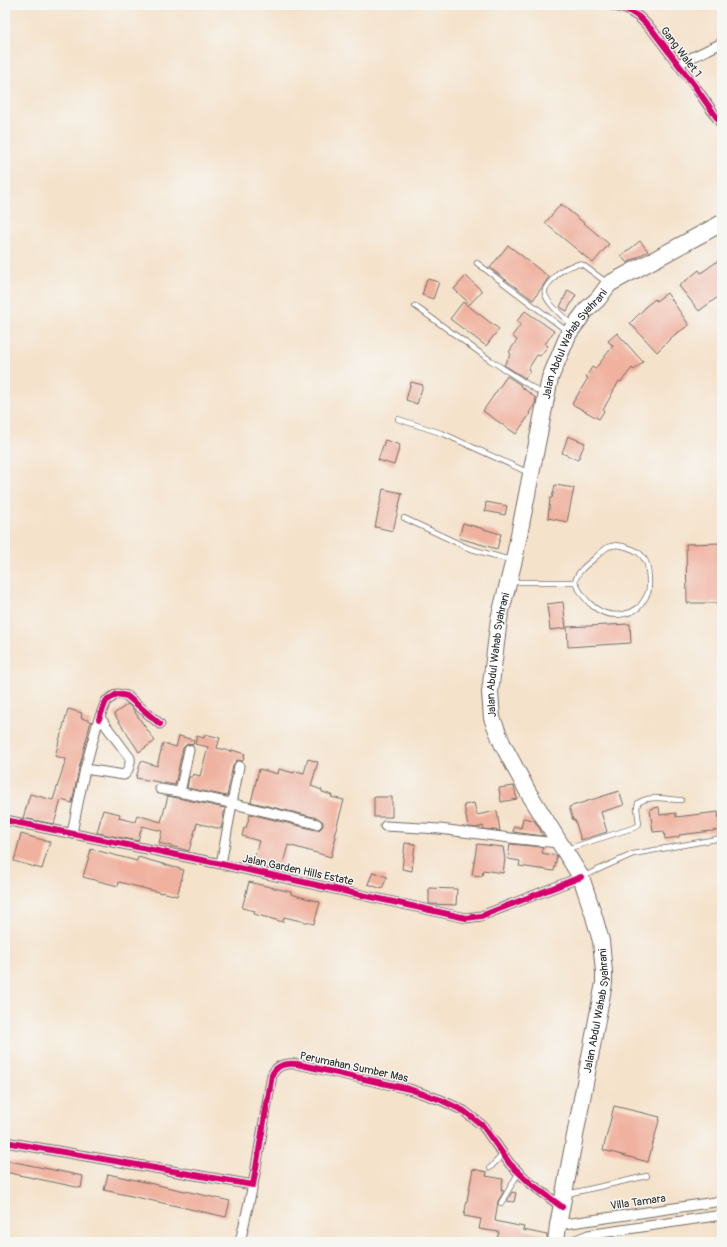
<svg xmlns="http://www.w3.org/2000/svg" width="727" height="1247" font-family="Pangolin,sans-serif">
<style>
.building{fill:#f0b19f}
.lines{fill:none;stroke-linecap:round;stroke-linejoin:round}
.lane-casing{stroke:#726b63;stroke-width:6}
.street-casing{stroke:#726b63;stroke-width:11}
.highway-casing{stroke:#726b63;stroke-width:18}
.lane{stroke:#fff;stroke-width:4.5}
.street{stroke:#fff;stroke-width:9}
.highway{stroke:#fff;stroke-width:16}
.cycleway-casing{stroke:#f6f6f2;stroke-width:8}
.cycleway{stroke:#d6006c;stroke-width:6}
.labels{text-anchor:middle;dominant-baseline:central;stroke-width:3;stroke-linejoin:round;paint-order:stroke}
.street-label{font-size:11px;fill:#2b2b2b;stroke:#f6f6f2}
</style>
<rect width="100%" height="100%" fill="#f6f6f2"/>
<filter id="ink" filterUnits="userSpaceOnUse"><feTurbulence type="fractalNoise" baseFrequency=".025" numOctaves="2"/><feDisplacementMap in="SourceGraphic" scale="8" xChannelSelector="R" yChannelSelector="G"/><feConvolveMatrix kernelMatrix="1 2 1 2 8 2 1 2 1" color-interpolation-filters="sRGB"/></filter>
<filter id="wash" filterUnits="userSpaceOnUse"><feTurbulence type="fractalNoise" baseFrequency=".012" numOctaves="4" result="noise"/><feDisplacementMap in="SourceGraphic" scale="16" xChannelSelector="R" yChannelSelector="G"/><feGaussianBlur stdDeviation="0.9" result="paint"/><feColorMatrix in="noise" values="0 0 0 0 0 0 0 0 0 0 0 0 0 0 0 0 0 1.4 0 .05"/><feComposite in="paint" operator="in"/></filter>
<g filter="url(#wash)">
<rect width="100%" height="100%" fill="#f5e2cb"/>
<g id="blocks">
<!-- building -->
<path class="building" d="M561 204 609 244 593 263 545 223Z
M640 241 648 251 627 263 621 256Z
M508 245 549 277 533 300 490 268Z
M722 258V294L699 311 679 286 699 270 701 273Z
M466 276 482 291 470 304 454 289Z
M427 279 439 282 433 299 422 295Z
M568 290 576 295 567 311 560 307Z
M667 293 689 325 673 336 657 352 630 323 645 308V307L655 299 656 301Z
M463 302 499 329 486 346 450 319Z
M525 311 554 331 545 344 548 346 540 356 537 355 528 369 530 371 525 378 504 365 511 354 509 352 517 340 512 336 521 324 517 321Z
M617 333 643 362 634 370 632 368 621 382 619 381 603 410 604 411 599 419 572 404 588 378 586 377 592 367 595 369 613 346 608 341Z
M507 376 521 385 520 386 536 398 535 404 529 413 530 414 516 434 483 411Z
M411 382 423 385 417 404 406 400Z
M568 436 585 443 578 460 562 453Z
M385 440 400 445 394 465 378 460Z
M555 485 574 488 567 522 548 518 550 498H552Z
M383 489 402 493 393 531 375 527Z
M486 502 507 506 505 515 485 511Z
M463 523 501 534 497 549 459 538Z
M722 543V603H687L686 544Z
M563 602 566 628 550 630 547 604Z
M630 624 631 643 568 647 567 627Z
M128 704 132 708 155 741 139 752 114 714Z
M68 709 82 713 81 718 91 721 79 768 72 803 61 800 54 824 23 818 30 794 53 800 66 759 55 756Z
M205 734 220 738 217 748 232 752V750L245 754 243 761 237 760 233 765 227 796 187 788 189 777H192L193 774 200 776 208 747 195 744 197 736 204 738Z
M179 736 194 740 193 745 187 744 183 748 175 785 136 778 141 761 157 766 163 743 176 747Z
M308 759 318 762 311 786 322 790V792L332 795 331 797 344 800 334 836H336L331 857 288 845 281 871 252 865 259 841 242 836 244 828H246L250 814 316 830H319L323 826V822L318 818 251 802 259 769 278 774 279 769 294 773 295 771 304 773Z
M514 786 517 799 501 802 499 788Z
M619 791 624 805 601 812 607 832 581 840 575 820H573L569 807Z
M168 796 225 808 221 829 197 823 189 851 159 843 162 831 142 826 138 841 97 833 103 810 120 814 119 818 135 822 137 815 161 822Z
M374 797H392V817H374Z
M474 803 477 815 497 811 500 831 484 829 483 826 476 828 468 827 464 805Z
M659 807 660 815 676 813V817L718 812 720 830 679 835V837L665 839 664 831 653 832 650 809Z
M523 818 534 820 541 831V833L544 836 513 832 514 826 521 828Z
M21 834 50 842 42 869 14 861Z
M405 843 415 844 412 871 402 869Z
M477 844 503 847 505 859 503 873 483 870 482 876 472 875Z
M510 844 543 847 542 853 557 856 554 871 519 866 520 861 508 859Z
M91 849 137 861 138 857 184 870 177 896 162 892V893L119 882 118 886 83 877Z
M373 872 387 877 382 889 368 884Z
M249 882 291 892V894L320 902 314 924 284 917 283 922 254 914 255 911 242 908Z
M429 888 457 889 456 905 429 904Z
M614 1106 660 1117 648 1162 603 1150Z
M5 1160 83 1176 81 1188 5 1172Z
M473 1169 487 1172 486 1176 503 1179 501 1190 504 1191 498 1201 495 1221 524 1227 523 1230 547 1235V1242H496L499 1232 479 1229 481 1219 464 1216Z
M108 1174 230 1201 226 1217 104 1190Z
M512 1192 516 1193 514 1202 507 1201Z"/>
</g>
</g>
<g filter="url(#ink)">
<use href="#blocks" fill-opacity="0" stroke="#726b63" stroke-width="1"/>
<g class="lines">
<defs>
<path id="lane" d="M477 263 567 331
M415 306 490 360 544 395
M571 324C565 318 542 300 545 290 546 287 550 282 552 280 558 271 568 266 579 264L583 265 606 282
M398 419 444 434 529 473
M404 518 468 548 510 560
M511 582H575C577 572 586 565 594 559 598 555 603 550 608 547 615 544 622 545 629 548 636 550 641 553 645 560 649 565 650 587 648 593 646 597 641 605 638 608 634 611 629 613 624 614 600 619 584 601 575 582
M567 849 636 827 639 824 637 808 638 803C650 794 667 800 681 800
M584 876 633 854 722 838
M490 1168 503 1154
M567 1194 647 1176
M501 1203 519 1172"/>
<path id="street" d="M612 5 628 10 639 17 653 31 694 85 722 125
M678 64 722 43
M99 719 106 701 117 694 127 696 160 724
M160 789C213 797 265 812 317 824
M180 792 189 750
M5 820 221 864 466 918 481 916 581 877
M385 826 440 829 518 839 559 843
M72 833 85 769 98 721 101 719 130 758C131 763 128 772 124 775L85 769
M221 864 239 766
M5 1142 253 1185 272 1075C277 1064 287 1063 297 1064L409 1089 441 1100 464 1111 483 1126 510 1164 530 1183 562 1207
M558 1225 722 1201
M240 1242 253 1185
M571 1242 588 1235 722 1215"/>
<g id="highway">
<path id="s1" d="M556 1242 558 1225 604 983V972L601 941 593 913 581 877 528 792 502 743 492 718 490 692 499 619 514 560 550 378 569 333 587 309 598 299 609 284 722 223"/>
</g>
</defs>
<!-- lane casing -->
<use href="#lane" class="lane-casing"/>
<!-- street casing -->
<use href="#street" class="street-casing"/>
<!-- highway casing -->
<use href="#highway" class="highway-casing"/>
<!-- lane -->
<use href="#lane" class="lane"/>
<!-- street -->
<use href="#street" class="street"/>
<!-- highway -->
<use href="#highway" class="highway"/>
<defs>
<path id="cycleway" d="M612 5 628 10 639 17 653 31 694 85 722 125
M99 719 106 701 117 694 127 696 160 724
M5 820 221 864 466 918 481 916 581 877
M5 1142 253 1185 272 1075C277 1064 287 1063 297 1064L409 1089 441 1100 464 1111 483 1126 510 1164 530 1183 562 1207"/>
</defs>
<!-- cycleway casing -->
<use href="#cycleway" class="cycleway-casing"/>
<!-- cycleway -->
<use href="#cycleway" class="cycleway"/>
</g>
</g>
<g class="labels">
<!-- street labels -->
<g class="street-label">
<text transform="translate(681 52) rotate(53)">Gang Walet 1</text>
<text stroke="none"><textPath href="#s1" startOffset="943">Jalan Abdul Wahab Syahrani</textPath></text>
<text stroke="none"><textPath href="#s1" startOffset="619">Jalan Abdul Wahab Syahrani</textPath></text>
<text transform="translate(298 870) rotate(12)">Jalan Garden Hills Estate</text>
<text stroke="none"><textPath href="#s1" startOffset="235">Jalan Abdul Wahab Syahrani</textPath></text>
<text transform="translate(354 1067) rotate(12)">Perumahan Sumber Mas</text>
<text transform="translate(638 1202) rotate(-8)">Villa Tamara</text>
</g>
</g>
<!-- margin -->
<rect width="727" height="1247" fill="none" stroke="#f6f6f2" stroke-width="20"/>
</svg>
